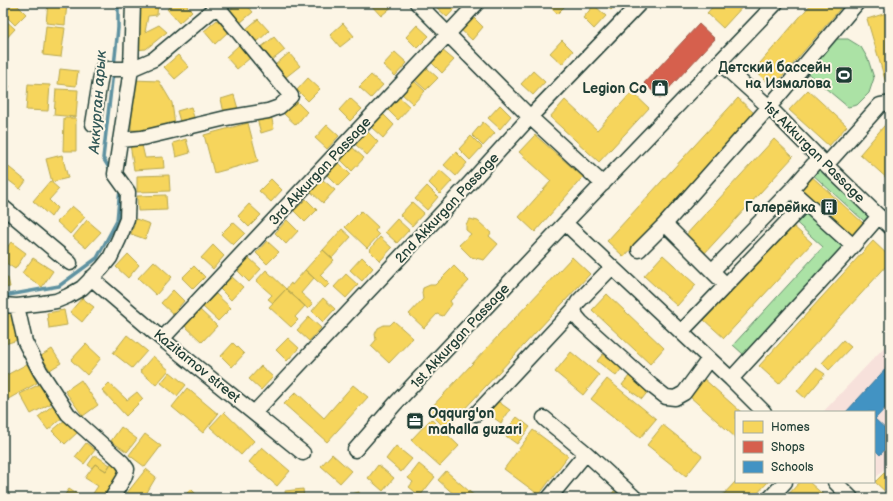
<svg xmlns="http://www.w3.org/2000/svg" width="893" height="501" font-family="'Balsamiq Sans',sans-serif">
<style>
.built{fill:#f7e1db}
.green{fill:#abe2a5;stroke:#65906c}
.water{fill:#88caea;stroke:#5e92a1}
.homes{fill:#f6d55c;stroke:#b6a750}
.shops{fill:#d6604d;stroke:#9f5646}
.schools{fill:#4393c3;stroke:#387998}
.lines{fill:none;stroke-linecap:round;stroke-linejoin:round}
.stream{stroke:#5e92a1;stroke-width:3.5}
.minor-casing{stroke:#1f3d34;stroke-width:17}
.minor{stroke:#fcf5e5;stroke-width:14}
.labels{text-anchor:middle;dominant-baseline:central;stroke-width:4;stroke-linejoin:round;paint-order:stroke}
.poi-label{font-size:14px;font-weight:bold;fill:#1f3d34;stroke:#fcf5e5;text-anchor:end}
.street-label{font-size:14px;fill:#1f3d34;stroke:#fcf5e5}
.water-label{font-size:15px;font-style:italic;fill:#345958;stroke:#fcf5e5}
</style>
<rect width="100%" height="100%" fill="#fcf5e5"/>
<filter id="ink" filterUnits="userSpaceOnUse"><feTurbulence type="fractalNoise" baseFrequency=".025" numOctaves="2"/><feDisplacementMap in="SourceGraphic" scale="8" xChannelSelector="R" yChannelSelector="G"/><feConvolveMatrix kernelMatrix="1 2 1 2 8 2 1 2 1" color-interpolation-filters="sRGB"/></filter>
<g filter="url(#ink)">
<!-- built -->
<path class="built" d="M890 341V463L874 480V412H823Z"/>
<!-- green -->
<path class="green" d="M833 39H848L861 47 868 59 874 78 869 93 857 105 848 107 806 72Z
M817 166 871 214 864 221 811 173Z
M790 193 854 252 754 364 733 345 823 247 778 206Z"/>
<!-- water -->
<path class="water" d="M838 74a6 6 0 1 1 12 0a6 6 0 1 1-12 0Z"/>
<!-- homes -->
<path class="homes" d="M10 3H15L26 14 15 25 3 13V10Z
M48 3H67L65 25 46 23Z
M138 3H158L157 15 148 16 145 32 159 25 167 32 146 49 135 50Z
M174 3H184L192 11 179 23 167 9Z
M238 3H245L253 12 240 23 229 11Z
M371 3H393L394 5 381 16 370 4Z
M438 3H460L447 17 435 6Z
M547 3H568L557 14Z
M603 3H618L611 10Z
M716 3H746L723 28 707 13Z
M812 3H845L773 87 754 70Z
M594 5 606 16 594 29 583 18Z
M890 12V92L889 93 867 19Z
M472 16 483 27 472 40 460 29Z
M3 18 15 29 3 42Z
M258 19 269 31 256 43 245 30Z
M217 20 228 32 215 44 204 31Z
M343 23 354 36 340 47 330 35Z
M417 25 429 36 417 48 406 37Z
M46 26 65 28 61 57 43 55Z
M274 37 285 50 271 61 260 48Z
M562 40 573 51 562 64 550 53Z
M239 45 250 58 237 69 226 57Z
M442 50 454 60 442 73 431 62Z
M395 52 407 63 395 76 383 65Z
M289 53 300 66 286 77 275 65Z
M178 55 189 67 175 79 164 67Z
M426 67 438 78 426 90 414 79Z
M60 69 78 71 76 86 58 84Z
M533 71 545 82 533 95 521 84Z
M371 75 383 85 371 98 359 87Z
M308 78 320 89 308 101 297 90Z
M3 80 10 87 3 93Z
M133 80 159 81 172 103 175 125 157 131 131 130Z
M413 80 425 91 413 104 401 93Z
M28 84 50 85 48 111 26 110Z
M56 89 78 90 76 117 54 115Z
M808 90 847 126 829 146 789 110Z
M632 92 649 108 599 162 550 117 565 100 597 130Z
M234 95 238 109 224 113 221 99Z
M398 96 410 107 398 120 387 109Z
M350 98 362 109 350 121 339 110Z
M738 98 755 114 624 257 607 241Z
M296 101 307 112 296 125 284 114Z
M500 105 511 116 500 129 488 118Z
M191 107 195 121 181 125 177 111Z
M383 114 394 125 383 138 371 127Z
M271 115 274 129 261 133 257 119Z
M64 118H76V151H63Z
M890 119V181L860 154Z
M483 122 495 133 483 146 472 135Z
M248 123 258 161 214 173 204 135Z
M327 125 339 136 327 149 315 138Z
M367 131 378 142 367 155 355 144Z
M535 135 583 177 535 232 519 217 551 181 519 152Z
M471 136 482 147 470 160 459 149Z
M186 139 190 153 176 157 173 143Z
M774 139 793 157 703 255 684 237Z
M141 141 145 158 163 157 164 168 134 170 130 144Z
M352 147 364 158 352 171 341 160Z
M456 152 467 163 456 176 444 165Z
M62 155 68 178 52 182 46 159Z
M339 163 350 174 338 186 327 175Z
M5 164 26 181 20 189 3 176V167Z
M440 170 452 181 440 194 429 183Z
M809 174 863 223 848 240 794 191Z
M169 175 170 191 137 192V176Z
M271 179 282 190 271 202 259 191Z
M323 180 335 190 323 203 311 192Z
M50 181 59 189 49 200 57 208 51 217 33 201Z
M427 186 438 197 427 210 415 199Z
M166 195 167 210 138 211 137 196Z
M306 199 317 210 305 222 294 211Z
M412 202 424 213 412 226 400 215Z
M249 204 261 215 249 227 238 216Z
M72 206 85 217 70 234 57 222Z
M361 211 378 227 375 231 379 235 367 248 345 227Z
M136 219 150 224 145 239 131 234Z
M397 219 409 230 397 243 385 232Z
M470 219 478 221 491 233 489 236 498 244 484 260 471 257 459 245 471 234 466 230V224Z
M87 220 101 232 86 248 73 237Z
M287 220 298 231 286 244 275 233Z
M233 222 245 233 233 245 221 234Z
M792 225 812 243 724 338 704 320Z
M342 229 351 237 332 258 323 250Z
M380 237 392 248 380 261 369 250Z
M267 241 279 252 267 264 256 253Z
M873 241 890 257V262L779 384 759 366Z
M11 242 26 253 15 269 3 261V253Z
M213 245 224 256 213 269 201 258Z
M323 250 334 260 320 275 329 284 325 288 305 270Z
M128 254 139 265 128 278 116 267Z
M663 255 696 285 677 306 644 276Z
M362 257 373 268 362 281 350 270Z
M572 257 590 274 446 429 428 411Z
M33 258 53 271 42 287 22 273Z
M249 258 261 269 249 282 238 271Z
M154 261 172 277 156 295 138 278Z
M194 266 205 277 193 289 182 278Z
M454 266 469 281 450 301 452 304 443 316 437 314 424 328 409 314 423 299 422 293 423 288 430 285H435Z
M266 270 286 289 273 303 268 299 272 295 256 281Z
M305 270 314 278 301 293 313 304 308 309 286 289 291 283 292 285Z
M346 274 358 285 346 298 334 287Z
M231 276 243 287 231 300 220 289Z
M3 278H8L10 287 3 288Z
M286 289 305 306 295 317 298 320 291 327 269 307Z
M173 290 184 301 173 314 161 303Z
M216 294 231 308 218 321 203 307Z
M607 294 664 348 650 364 592 310Z
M82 298 94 307 82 322 70 312Z
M323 298 335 309 323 322 312 311Z
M9 308 21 339 5 344 3 339V310Z
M64 310 67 325 49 328 47 313Z
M200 310 217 326 202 342 185 326Z
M309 317 321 328 309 341 297 330Z
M394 321 413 338 389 363 371 346 376 340 375 334 378 328 384 325H390Z
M127 335 147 351 132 368 113 353Z
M288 338 299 348 287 361 276 350Z
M843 340 851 347 829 370 822 363Z
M233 343 244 354 232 367 221 356Z
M86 344 101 358 87 375 71 360Z
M52 349 61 363 50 370 41 356Z
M571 352 599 375 583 395 555 372Z
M603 354 622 368 616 376 597 361Z
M153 356 169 370 156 385 140 371Z
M27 364 37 383 3 402V377Z
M261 366 273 377 261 390 249 379Z
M816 368 825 374 805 398 797 391Z
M170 372 186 385 177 396 161 383Z
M629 376 649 390 642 399 622 385Z
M703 378 741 412H736V438L688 395Z
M607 379 656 419 640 438 591 399Z
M81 380 98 405 83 416 65 391Z
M42 383 52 403 31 414 20 394Z
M109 383 127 400 137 392 143 399 126 416 102 390Z
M353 385 368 397 327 442 284 404 296 392 324 418Z
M187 388 218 414 203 433 172 407Z
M496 400 510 410 501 423 487 413Z
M53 405 63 417 48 430 38 417Z
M224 412 254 441 241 455 210 427Z
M517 417 530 427 517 444 503 434Z
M66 419 78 432 65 444 52 431Z
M431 419 459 446 440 466 411 440Z
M663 425 702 456 686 476 647 445Z
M121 427 137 439 127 452 111 441Z
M533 430 568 456 539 495 504 469Z
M145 434 161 446 145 467 129 455Z
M86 443 95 450 84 464 75 457Z
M396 446 412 459 401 472 386 459Z
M262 447 290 471 277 486 249 462Z
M332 454 351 471 340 483 321 466Z
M95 455 110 465 106 471 95 464 92 468 88 465Z
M112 462 122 469 103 498H90L98 486 85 478 95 464 106 471Z
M419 464 435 477 420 496 409 487 413 482 408 478Z
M378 465 394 478 383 491 368 478Z
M890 467V496L875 482Z
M146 469 156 477 146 494 149 498H123Z
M446 471 477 498H458L438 480Z
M736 481V482H768L753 498H720Z
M800 482H809L827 498H785Z
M69 489 83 498H68L64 496Z
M191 489 198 496 196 498H182Z
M303 489 304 498H286L285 491Z
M614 491 623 498H609Z
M359 492 360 498H340V497Z"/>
<!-- shops -->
<path class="shops" d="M699 24 715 39 660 98 644 83Z"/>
<!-- schools -->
<path class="schools" d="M890 364V403L875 419 890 433V444L880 455 874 449V412H846Z"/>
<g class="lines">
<!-- stream -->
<path class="stream" d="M114 66 118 28V3
M111 171 103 158 113 72
M3 296 59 286 97 258 117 221 120 189"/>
<defs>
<path id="minor" d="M417 3 530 117 603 184
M719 62 769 107 826 165 890 227
M93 124 102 69H131L154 59 221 3
M120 140 142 138 226 118 268 111 279 107 291 96 217 6
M819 158 791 190 853 246 879 216
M826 165 880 105 890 103
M3 207 70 263
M565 223 731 379 764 412
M639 250 665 224
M612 267 578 302 574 309 576 316 581 322 652 386 666 397 675 398 684 393 709 359
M712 271 791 190
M91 278 162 339 303 453
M726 285 665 224 769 107 857 3
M3 305 17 306 43 303 56 301 68 296 82 288 102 268 110 258 119 239 127 219 128 192 115 174 131 69 133 3
M17 306 25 342 40 371 68 414 122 462 127 469 124 478 112 498
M681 332 805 203
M162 339 477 3
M731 379 853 246
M254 413 469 184 530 117 640 3
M476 414 574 309
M544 418 586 453 635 498
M355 450 395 404 565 223 776 3
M835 482 851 498
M549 498 586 453
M770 498 785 482"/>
</defs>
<!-- minor casing -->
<use href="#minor" class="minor-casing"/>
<!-- minor -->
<use href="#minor" class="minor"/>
</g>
</g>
<!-- icons -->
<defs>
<symbol id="stadium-square" viewBox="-11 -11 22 22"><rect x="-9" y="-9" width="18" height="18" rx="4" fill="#1f3d34" stroke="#fcf5e5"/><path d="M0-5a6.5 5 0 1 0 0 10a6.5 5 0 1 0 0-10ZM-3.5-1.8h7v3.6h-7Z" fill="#fff"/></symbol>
<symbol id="shop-square" viewBox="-11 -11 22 22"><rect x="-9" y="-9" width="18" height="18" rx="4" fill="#1f3d34" stroke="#fcf5e5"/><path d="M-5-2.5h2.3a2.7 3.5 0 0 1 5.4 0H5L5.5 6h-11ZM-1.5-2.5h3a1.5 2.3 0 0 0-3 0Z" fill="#fff"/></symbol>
<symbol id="building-square" viewBox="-11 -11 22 22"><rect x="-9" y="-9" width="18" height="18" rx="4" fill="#1f3d34" stroke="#fcf5e5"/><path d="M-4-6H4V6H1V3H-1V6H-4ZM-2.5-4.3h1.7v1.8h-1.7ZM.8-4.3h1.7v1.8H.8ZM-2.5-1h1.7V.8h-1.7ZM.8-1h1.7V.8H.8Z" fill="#fff"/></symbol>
<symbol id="office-square" viewBox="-11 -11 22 22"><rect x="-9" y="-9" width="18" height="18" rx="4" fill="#1f3d34" stroke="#fcf5e5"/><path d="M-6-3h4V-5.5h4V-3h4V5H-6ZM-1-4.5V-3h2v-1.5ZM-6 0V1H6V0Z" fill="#fff"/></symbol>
</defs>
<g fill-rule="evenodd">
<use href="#stadium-square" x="834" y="65" width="20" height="20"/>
<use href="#shop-square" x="650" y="78" width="20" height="20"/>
<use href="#building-square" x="819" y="197" width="20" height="20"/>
<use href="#office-square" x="405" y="411" width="20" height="20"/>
</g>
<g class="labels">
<!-- poi labels -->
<g class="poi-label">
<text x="831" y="67">Детский бассейн<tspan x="831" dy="16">на Измалова</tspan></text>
<text x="647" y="88">Legion Co</text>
<text x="816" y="207">Галерейка</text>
<text x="428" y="413" text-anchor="start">Oqqurg'on<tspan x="428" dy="16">mahalla guzari</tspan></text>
</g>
<!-- street labels -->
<g class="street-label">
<text transform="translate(814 152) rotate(45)">1st Akkurgan Passage</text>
<text transform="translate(320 171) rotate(-47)">3rd Akkurgan Passage</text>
<text transform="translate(447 208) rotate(-47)">2nd Akkurgan Passage</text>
<text transform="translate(460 336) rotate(-47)">1st Akkurgan Passage</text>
<text transform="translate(197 366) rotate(39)">Kazitarnov street</text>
</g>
<!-- water labels -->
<g class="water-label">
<text transform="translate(98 102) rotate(-86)">Аккурган арык</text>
</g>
</g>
<!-- margin -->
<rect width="893" height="501" fill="none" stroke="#fcf5e5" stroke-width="16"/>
<rect x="8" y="8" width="877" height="485" fill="none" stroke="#1f3d34" stroke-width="1.5" filter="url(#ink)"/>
<!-- legend -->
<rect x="735" y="411" width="140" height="72" fill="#fcf5e5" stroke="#a4ab9e"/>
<rect x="743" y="421" width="20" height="12" fill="#f6d55c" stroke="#a4ab9e"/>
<text x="771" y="431" font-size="12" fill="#1f3d34">Homes</text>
<rect x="743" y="441" width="20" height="12" fill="#d6604d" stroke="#a4ab9e"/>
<text x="771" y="451" font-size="12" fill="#1f3d34">Shops</text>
<rect x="743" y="461" width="20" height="12" fill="#4393c3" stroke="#a4ab9e"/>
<text x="771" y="471" font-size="12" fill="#1f3d34">Schools</text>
</svg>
